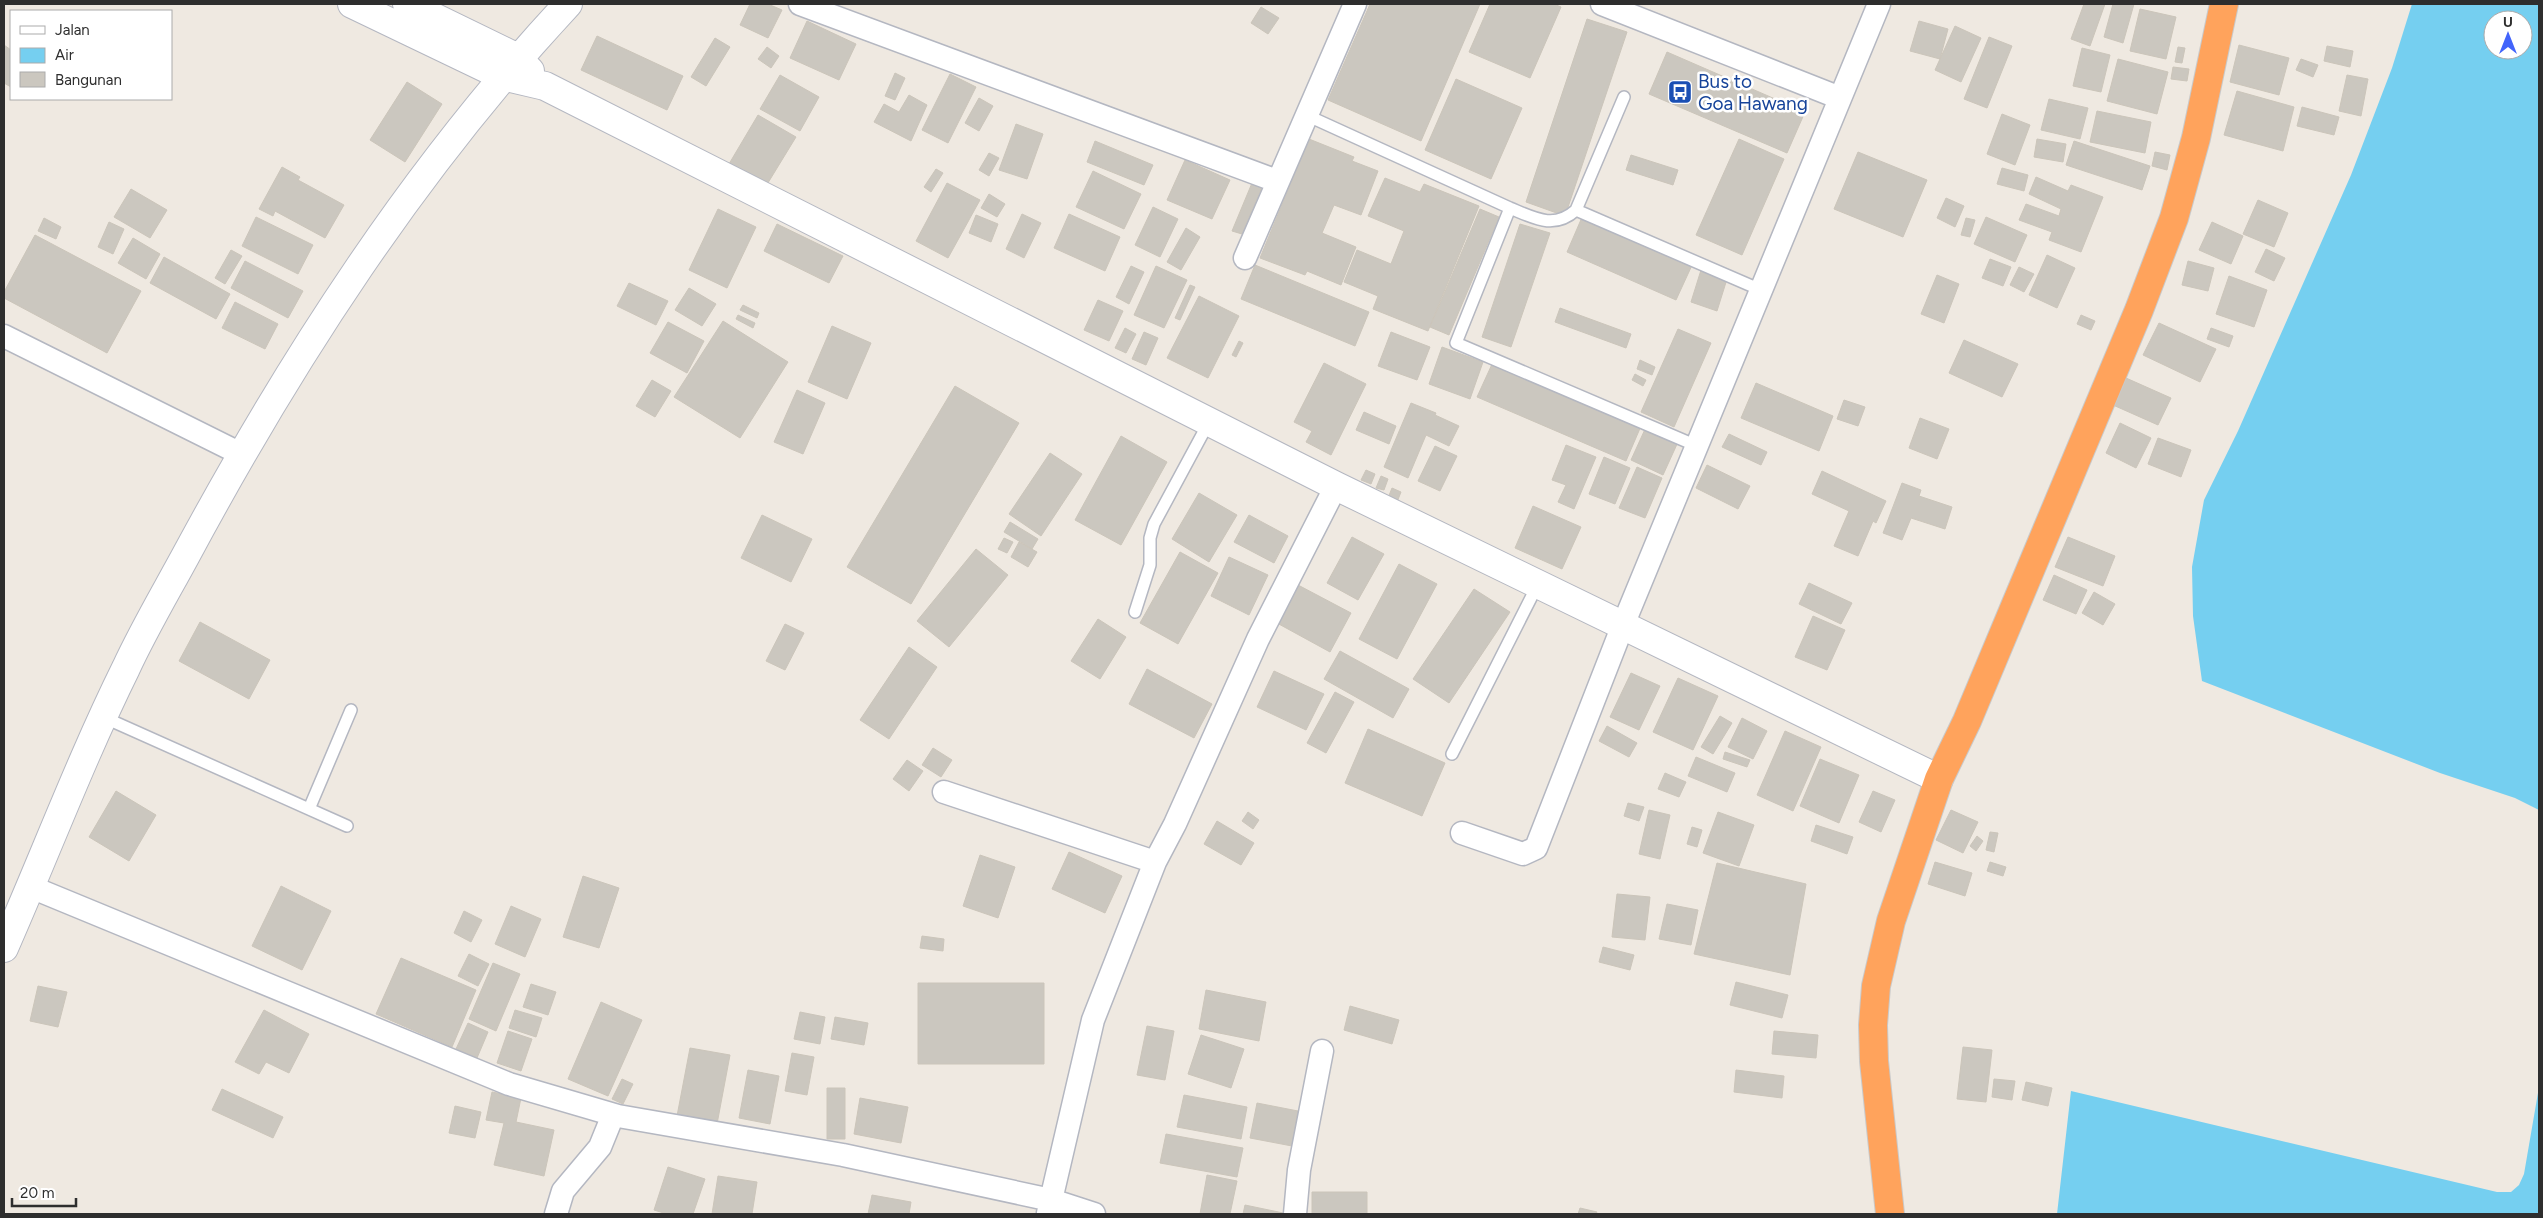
<svg xmlns="http://www.w3.org/2000/svg" width="2543" height="1218" font-family="Figtree,sans-serif">
<style>
.water{fill:#75cff0;fill-rule:evenodd}
.building{fill:#cbc7bf;stroke:#cbc5ba}
.lines{fill:none;stroke-linecap:round;stroke-linejoin:round}
.lane-casing{stroke:#b4b7c1;stroke-width:14}
.street-casing{stroke:#b4b7c1;stroke-width:25}
.secondary-casing{stroke:#b4b7c1;stroke-width:30}
.highway-casing{stroke:#c9c9c9;stroke-width:30}
.lane{stroke:#fff;stroke-width:11}
.street{stroke:#fff;stroke-width:22}
.secondary{stroke:#fff;stroke-width:28}
.highway{stroke:#ffa35c;stroke-width:28}
.labels{text-anchor:middle;dominant-baseline:central;stroke-width:5;stroke-linejoin:round;paint-order:stroke}
.transit-label{font-size:19px;fill:#164399;stroke:#fff;text-anchor:start}
</style>
<rect width="100%" height="100%" fill="#efe9e1"/>
<!-- water -->
<path class="water" d="M2412 4H2539V810L2515 798 2440 773 2202 681 2193 616 2192 567 2204 500 2238 431 2351 175 2392 68ZM2493 20H2523V50H2493Z
M2539 1087V1214H2057L2071 1091 2497 1192H2511L2519 1185 2524 1174Z"/>
<!-- building -->
<path class="building" d="M750 4H768L782 10 768 38 740 25Z
M1370 4H1480L1421 141 1328 100Z
M1490 4H1554L1561 7 1530 78 1469 52Z
M2084 4H2105L2090 46 2071 39Z
M2113 4H2134L2123 43 2104 37Z
M1261 7 1279 18 1268 34 1251 23Z
M2140 9 2176 17 2166 59 2130 51Z
M1587 19 1627 32 1565 216 1526 202Z
M807 21 856 44 839 80 790 58Z
M1919 21 1948 29 1940 59 1910 51Z
M1955 26 1981 38 1961 82 1935 70Z
M597 36 683 76 667 110 581 70Z
M1989 37 2012 46 1987 108 1964 99Z
M715 38 730 47 706 86 691 77Z
M4 45 11 50V87L4 83Z
M2239 45 2289 58 2279 95 2230 82Z
M2327 46 2353 51 2350 67 2324 61Z
M767 47 779 56 771 68 758 59Z
M2178 47 2185 48 2182 63 2175 62Z
M2082 48 2110 55 2101 92 2073 86Z
M1667 52 1805 112 1787 153 1649 94Z
M2118 59 2168 72 2157 114 2107 101Z
M2301 59 2318 65 2313 77 2296 70Z
M2173 67 2189 69 2187 81 2171 79Z
M895 73 905 78 895 100 885 96Z
M950 74 976 87 948 143 922 130Z
M780 75 819 97 800 131 760 109Z
M2347 75 2368 79 2361 116 2339 111Z
M1456 79 1522 108 1491 179 1425 150Z
M407 82 442 104 405 162 370 140Z
M2237 91 2294 107 2283 151 2224 135Z
M909 95 927 105 911 141 874 122 884 104 899 112Z
M979 98 993 106 979 131 965 123Z
M2049 99 2088 108 2080 139 2041 130Z
M2302 107 2339 117 2334 135 2297 126Z
M2097 111 2151 122 2145 153 2090 142Z
M2002 114 2030 125 2015 165 1987 154Z
M758 115 796 137 763 191 726 169Z
M1016 124 1043 134 1027 179 999 170Z
M1309 139 1354 157 1352 161 1378 171 1361 215 1334 205 1322 233 1356 247 1341 285 1307 271 1305 275 1260 258Z
M1739 139 1784 159 1742 255 1696 235Z
M2037 139 2066 144 2063 162 2034 157Z
M1095 141 1153 165 1144 185 1087 162Z
M2074 141 2150 166 2142 190 2066 165Z
M1858 152 1927 180 1903 237 1834 209Z
M2155 152 2170 155 2167 170 2152 166Z
M989 153 999 158 989 176 979 170Z
M1631 155 1678 170 1673 185 1626 170Z
M1185 160 1230 180 1212 219 1167 200Z
M282 167 300 177 298 180 344 205 325 238 275 211 273 216 259 209Z
M2002 168 2028 175 2024 191 1997 184Z
M936 169 943 173 931 192 924 187Z
M1093 171 1141 194 1124 229 1076 207Z
M2036 177 2068 191 2071 185 2103 197 2081 252 2049 240 2052 232 2019 220 2026 204 2059 216 2061 209 2029 194Z
M1385 178 1420 192 1424 184 1479 206 1428 331 1373 309 1378 296 1344 282 1357 250 1391 264 1404 231 1368 216Z
M947 183 980 200 948 258 916 241Z
M1252 183 1262 187 1242 234 1232 231Z
M131 189 167 210 150 238 114 217Z
M989 194 1005 204 997 217 981 208Z
M1946 198 1964 206 1955 227 1937 218Z
M2258 200 2288 213 2274 247 2243 234Z
M1153 207 1178 219 1160 257 1135 245Z
M718 209 756 227 727 288 689 270Z
M1480 209 1499 217 1449 335 1430 327Z
M1022 214 1041 223 1024 258 1006 249Z
M1069 214 1120 237 1105 271 1054 248Z
M976 215 998 224 991 242 969 233Z
M1583 215 1693 263 1676 300 1567 252Z
M256 217 313 245 298 274 242 246Z
M1986 217 2027 235 2015 262 1974 244Z
M44 218 61 227 56 239 38 231Z
M1966 218 1975 220 1970 237 1961 235Z
M109 222 124 229 113 254 98 247Z
M2212 222 2243 236 2231 264 2199 250Z
M777 224 843 256 829 283 764 251Z
M1520 224 1550 233 1511 347 1482 337Z
M1186 228 1200 237 1181 270 1167 262Z
M35 235 141 291 107 353 4 298V292Z
M133 238 160 254 146 279 118 263Z
M2266 249 2285 258 2274 281 2255 272Z
M231 250 242 256 225 284 215 278Z
M2047 255 2075 268 2057 308 2029 295Z
M164 257 230 294 216 319 150 283Z
M1990 259 2011 267 2003 286 1982 278Z
M245 261 303 291 288 318 231 288Z
M2188 261 2214 268 2208 291 2182 285Z
M1255 265 1369 312 1355 346 1241 299Z
M1131 266 1144 272 1129 304 1116 297Z
M1156 266 1187 280 1164 328 1134 315Z
M2019 267 2034 274 2024 292 2010 285Z
M1701 270 1727 279 1717 311 1691 302Z
M1937 275 1959 284 1944 323 1921 314Z
M2229 276 2267 290 2254 327 2216 314Z
M629 283 668 301 656 325 617 306Z
M1190 285 1195 287 1180 320 1175 318Z
M689 288 716 304 702 326 675 310Z
M1199 296 1239 316 1208 378 1167 358Z
M1098 300 1123 311 1109 341 1084 330Z
M235 302 278 324 265 349 222 328Z
M743 305 759 313 757 318 740 310Z
M1560 308 1631 334 1626 348 1555 322Z
M738 315 755 323 753 328 736 319Z
M2081 315 2095 321 2091 330 2077 324Z
M723 321 788 362 740 438 674 397Z
M668 322 704 341 687 373 650 353Z
M2159 323 2216 349 2200 382 2143 355Z
M832 326 871 343 847 399 808 382Z
M1125 328 1136 334 1126 353 1115 348Z
M2211 328 2233 336 2229 347 2207 339Z
M1678 329 1711 343 1674 427 1641 412Z
M1144 332 1158 338 1146 365 1132 359Z
M1391 332 1430 347 1417 380 1378 366Z
M1964 340 2018 364 2002 397 1949 373Z
M1239 341 1243 343 1236 357 1232 355Z
M1442 347 1483 362 1470 399 1429 384Z
M1640 360 1655 367 1652 375 1637 369Z
M1493 362 1641 426 1626 461 1477 397Z
M1324 363 1366 384 1331 455 1306 442 1312 431 1294 422Z
M1635 374 1646 380 1643 386 1632 380Z
M2126 378 2171 398 2158 425 2113 405Z
M652 380 671 391 655 417 636 406Z
M1756 383 1833 416 1819 451 1741 418Z
M955 386 1019 423 911 604 847 567Z
M797 390 825 403 803 454 774 442Z
M1844 400 1865 407 1858 426 1837 419Z
M1411 403 1436 413 1435 415 1459 426 1449 446 1426 435 1408 478 1384 467Z
M1364 412 1396 426 1389 444 1356 430Z
M1920 418 1949 429 1937 459 1909 448Z
M2120 423 2151 438 2136 468 2106 453Z
M1646 427 1678 442 1663 475 1631 460Z
M1729 434 1767 452 1761 465 1722 447Z
M1121 436 1167 462 1121 545 1075 520Z
M2158 438 2191 450 2181 477 2148 464Z
M1566 445 1596 457 1574 509 1558 502 1566 485 1552 480Z
M1435 446 1457 456 1440 491 1418 481Z
M1050 453 1082 474 1041 536 1009 514Z
M1604 457 1630 468 1615 504 1589 494Z
M1707 465 1750 486 1738 509 1696 488Z
M1637 467 1662 478 1645 518 1619 508Z
M1366 470 1375 474 1371 484 1361 480Z
M1822 471 1886 501 1876 523 1873 521 1858 556 1834 546 1849 511 1812 494Z
M1381 476 1388 479 1384 490 1376 488Z
M1902 483 1921 490 1919 496 1952 507 1945 529 1911 518 1902 540 1883 533Z
M1392 488 1401 492 1397 502 1388 498Z
M1199 493 1237 515 1209 562 1172 539Z
M1533 506 1581 527 1562 569 1515 548Z
M762 515 812 539 791 582 741 558Z
M1249 515 1288 536 1274 563 1234 542Z
M1010 522 1038 539 1032 549 1004 532Z
M1352 537 1384 554 1358 600 1327 583Z
M2068 537 2115 556 2103 586 2055 567Z
M1004 538 1013 542 1007 553 998 549Z
M1019 542 1037 552 1028 567 1011 557Z
M976 549 1008 575 949 647 917 621Z
M1180 552 1218 573 1178 644 1140 623Z
M1229 557 1268 575 1249 615 1211 596Z
M1399 564 1437 584 1397 659 1359 639Z
M2054 575 2087 590 2076 614 2043 600Z
M1809 583 1852 603 1841 624 1799 604Z
M1298 585 1351 613 1330 652 1277 623Z
M1474 589 1510 612 1449 703 1413 679Z
M2094 592 2115 604 2103 625 2082 613Z
M1813 616 1845 630 1827 670 1795 657Z
M1098 619 1126 637 1100 679 1071 661Z
M200 622 270 660 249 699 179 661Z
M785 624 804 633 785 670 766 661Z
M909 647 937 667 889 739 860 720Z
M1340 651 1409 689 1393 718 1324 679Z
M1147 669 1212 704 1194 738 1129 704Z
M1274 671 1324 694 1306 730 1257 707Z
M1631 673 1660 686 1639 730 1610 717Z
M1678 678 1718 696 1693 750 1653 732Z
M1335 692 1354 702 1326 753 1307 743Z
M1720 716 1732 723 1713 754 1701 747Z
M1742 718 1767 731 1753 759 1728 747Z
M1607 726 1637 743 1629 757 1599 741Z
M1368 729 1445 763 1422 816 1345 783Z
M1785 731 1821 747 1793 811 1757 795Z
M933 748 952 760 941 777 922 765Z
M1725 752 1750 760 1747 767 1723 759Z
M1696 757 1735 773 1727 792 1688 776Z
M1820 759 1859 775 1839 823 1800 806Z
M907 760 923 771 909 791 893 779Z
M1665 773 1686 782 1679 797 1658 789Z
M116 791 156 815 129 861 89 837Z
M1873 791 1895 800 1881 832 1859 822Z
M1628 803 1644 807 1639 821 1624 816Z
M1649 810 1670 815 1660 859 1639 854Z
M1951 810 1978 822 1963 853 1936 840Z
M1248 812 1259 820 1253 829 1242 821Z
M1718 812 1754 825 1739 866 1703 853Z
M1217 821 1254 843 1241 865 1204 844Z
M1816 825 1853 837 1847 854 1811 841Z
M1692 827 1702 830 1697 847 1687 844Z
M1990 832 1998 833 1994 852 1986 850Z
M1977 836 1983 841 1976 851 1970 846Z
M1069 852 1122 876 1105 913 1052 889Z
M980 855 1015 867 998 918 963 906Z
M1935 862 1972 873 1965 896 1928 884Z
M1990 862 2006 867 2003 876 1987 871Z
M1717 863 1806 884 1790 975 1694 954Z
M583 876 619 888 599 948 563 937Z
M281 886 331 911 302 970 252 946Z
M1617 894 1650 897 1645 940 1612 937Z
M1667 904 1698 910 1691 945 1659 939Z
M511 906 541 919 525 957 495 944Z
M464 911 482 920 471 942 454 933Z
M922 936 944 939 943 951 920 948Z
M1603 947 1634 955 1630 970 1599 962Z
M469 954 489 964 478 986 458 976Z
M401 958 476 990 452 1047 376 1014Z
M493 963 520 974 496 1031 469 1019Z
M1736 982 1788 995 1782 1018 1730 1005Z
M918 983H1044V1064H918Z
M531 984 556 992 548 1015 523 1007Z
M38 986 67 992 58 1027 30 1021Z
M1206 990 1266 1002 1259 1041 1199 1029Z
M601 1002 642 1020 608 1096 568 1079Z
M1350 1006 1399 1020 1392 1044 1344 1030Z
M264 1010 309 1034 289 1073 266 1062 259 1074 235 1062Z
M515 1010 542 1018 536 1037 509 1028Z
M800 1012 825 1017 820 1044 794 1039Z
M835 1017 868 1023 864 1045 831 1039Z
M468 1023 488 1032 477 1058 456 1049Z
M1147 1026 1174 1031 1165 1080 1137 1075Z
M508 1031 532 1039 521 1071 497 1063Z
M1774 1031 1818 1035 1816 1058 1772 1054Z
M1201 1035 1244 1049 1231 1088 1188 1074Z
M1963 1047 1992 1050 1986 1102 1957 1099Z
M690 1048 730 1055 717 1124 677 1116Z
M792 1053 814 1057 807 1095 785 1091Z
M748 1070 779 1076 770 1124 739 1118Z
M1736 1070 1784 1076 1782 1098 1734 1092Z
M622 1079 633 1084 623 1104 612 1099Z
M1994 1079 2015 1081 2012 1100 1992 1097Z
M2026 1082 2052 1088 2048 1106 2022 1100Z
M827 1088H845V1139H827Z
M222 1089 283 1117 273 1138 212 1110Z
M492 1092 521 1098 516 1122 554 1130 544 1176 494 1165 504 1123 486 1120Z
M1184 1095 1247 1107 1241 1139 1177 1127Z
M860 1098 908 1107 901 1143 854 1134Z
M1257 1103 1298 1111 1292 1146 1250 1138Z
M455 1106 481 1112 475 1138 449 1133Z
M1166 1134 1243 1148 1237 1177 1160 1163Z
M668 1167 705 1179 693 1214H667L654 1210Z
M1207 1175 1237 1181 1230 1214H1200Z
M718 1176 757 1182 752 1214H712Z
M1312 1192H1367V1214H1312Z
M872 1195 911 1202 909 1214H868Z
M1245 1205 1288 1214H1243Z
M1580 1208 1597 1212 1596 1214H1578Z"/>
<g class="lines">
<defs>
<path id="lane" d="M1306 115 1510 208C1534 218 1554 230 1576 210L1624 97
M1510 208 1456 343 1697 446
M1576 210 1761 290
M1135 612 1150 565V538L1154 524 1209 422
M103 717 347 826
M1452 754 1538 584
M309 809 351 710"/>
<path id="street" d="M800 4 1277 181
M1602 4 1840 98
M1245 258 1355 4
M4 336 241 454
M944 792 1155 862
M1462 833 1523 854 1536 848 1623 625 1879 4
M31 887 509 1084 618 1116 843 1155 1051 1200 1093 1020 1155 862 1175 824 1258 639 1336 486
M1048 1213 1051 1200 1094 1214
M556 1214 563 1191 600 1147 613 1115
M1295 1214 1299 1170 1322 1051"/>
<path id="secondary" d="M352 4 502 76 545 86 1336 486 1939 779
M407 4 518 58 530 71
M4 948C45 855 81 759 126 668 144 629 166 592 186 555 292 358 415 168 568 4"/>
<path id="highway" d="M1890 1214 1874 1061 1873 1025 1876 986 1891 921 1939 779 1967 721 2139 310 2174 218 2196 138 2224 4"/>
</defs>
<!-- lane casing -->
<use href="#lane" class="lane-casing"/>
<!-- street casing -->
<use href="#street" class="street-casing"/>
<!-- secondary casing -->
<use href="#secondary" class="secondary-casing"/>
<!-- highway casing -->
<use href="#highway" class="highway-casing"/>
<!-- lane -->
<use href="#lane" class="lane"/>
<!-- street -->
<use href="#street" class="street"/>
<!-- secondary -->
<use href="#secondary" class="secondary"/>
<!-- highway -->
<use href="#highway" class="highway"/>
</g>
<!-- icons -->
<defs>
<symbol id="bus-square" viewBox="-11 -11 22 22"><rect x="-9" y="-9" width="18" height="18" rx="4" fill="#1a4fb4" stroke="#fff"/><path d="M-5-6H5V4H4V6H2V4H-2V6H-4V4H-5ZM-3.5-4V0h7V-4ZM-3.5 1.2v1.5H-2V1.2ZM2 1.2v1.5H3.5V1.2Z" fill="#fff"/></symbol>
</defs>
<g fill-rule="evenodd">
<use href="#bus-square" x="1666" y="78" width="28" height="28"/>
</g>
<g class="labels">
<!-- transit labels -->
<g class="transit-label">
<text x="1698" y="81">Bus to<tspan x="1698" dy="22">Goa Hawang</tspan></text>
</g>
</g>
<!-- border -->
<rect width="2543" height="1218" fill="none" stroke="#2e2e2e" stroke-width="10"/>
<!-- legend -->
<rect x="10" y="10" width="162" height="90" fill="#ffffff" stroke="#ababab"/>
<rect x="20" y="26" width="25" height="8" fill="#ffffff" stroke="#ababab"/>
<text x="55" y="35" font-size="15" fill="#2e2e2e">Jalan</text>
<rect x="20" y="48" width="25" height="15" fill="#75cff0" stroke="#ababab"/>
<text x="55" y="60" font-size="15" fill="#2e2e2e">Air</text>
<rect x="20" y="72" width="25" height="15" fill="#cbc7bf" stroke="#ababab"/>
<text x="55" y="85" font-size="15" fill="#2e2e2e">Bangunan</text>
<!-- north arrow -->
<g transform="translate(2508 35)"><circle r="24" fill="#ffffff" stroke="#ababab"/>
<path d="M0-4L9 19L0 12L-9 19Z" fill="#4264fb"/>
<text y="-8" font-size="14" font-weight="bold" text-anchor="middle" fill="#2e2e2e">U</text>
</g>
<!-- scale -->
<path d="M12 1198v8h64v-8" fill="none" stroke="#2e2e2e" stroke-width="2.5"/>
<text x="20" y="1198" font-size="15" fill="#2e2e2e" stroke="#ffffff" stroke-width="4" paint-order="stroke">20 m</text>
</svg>
